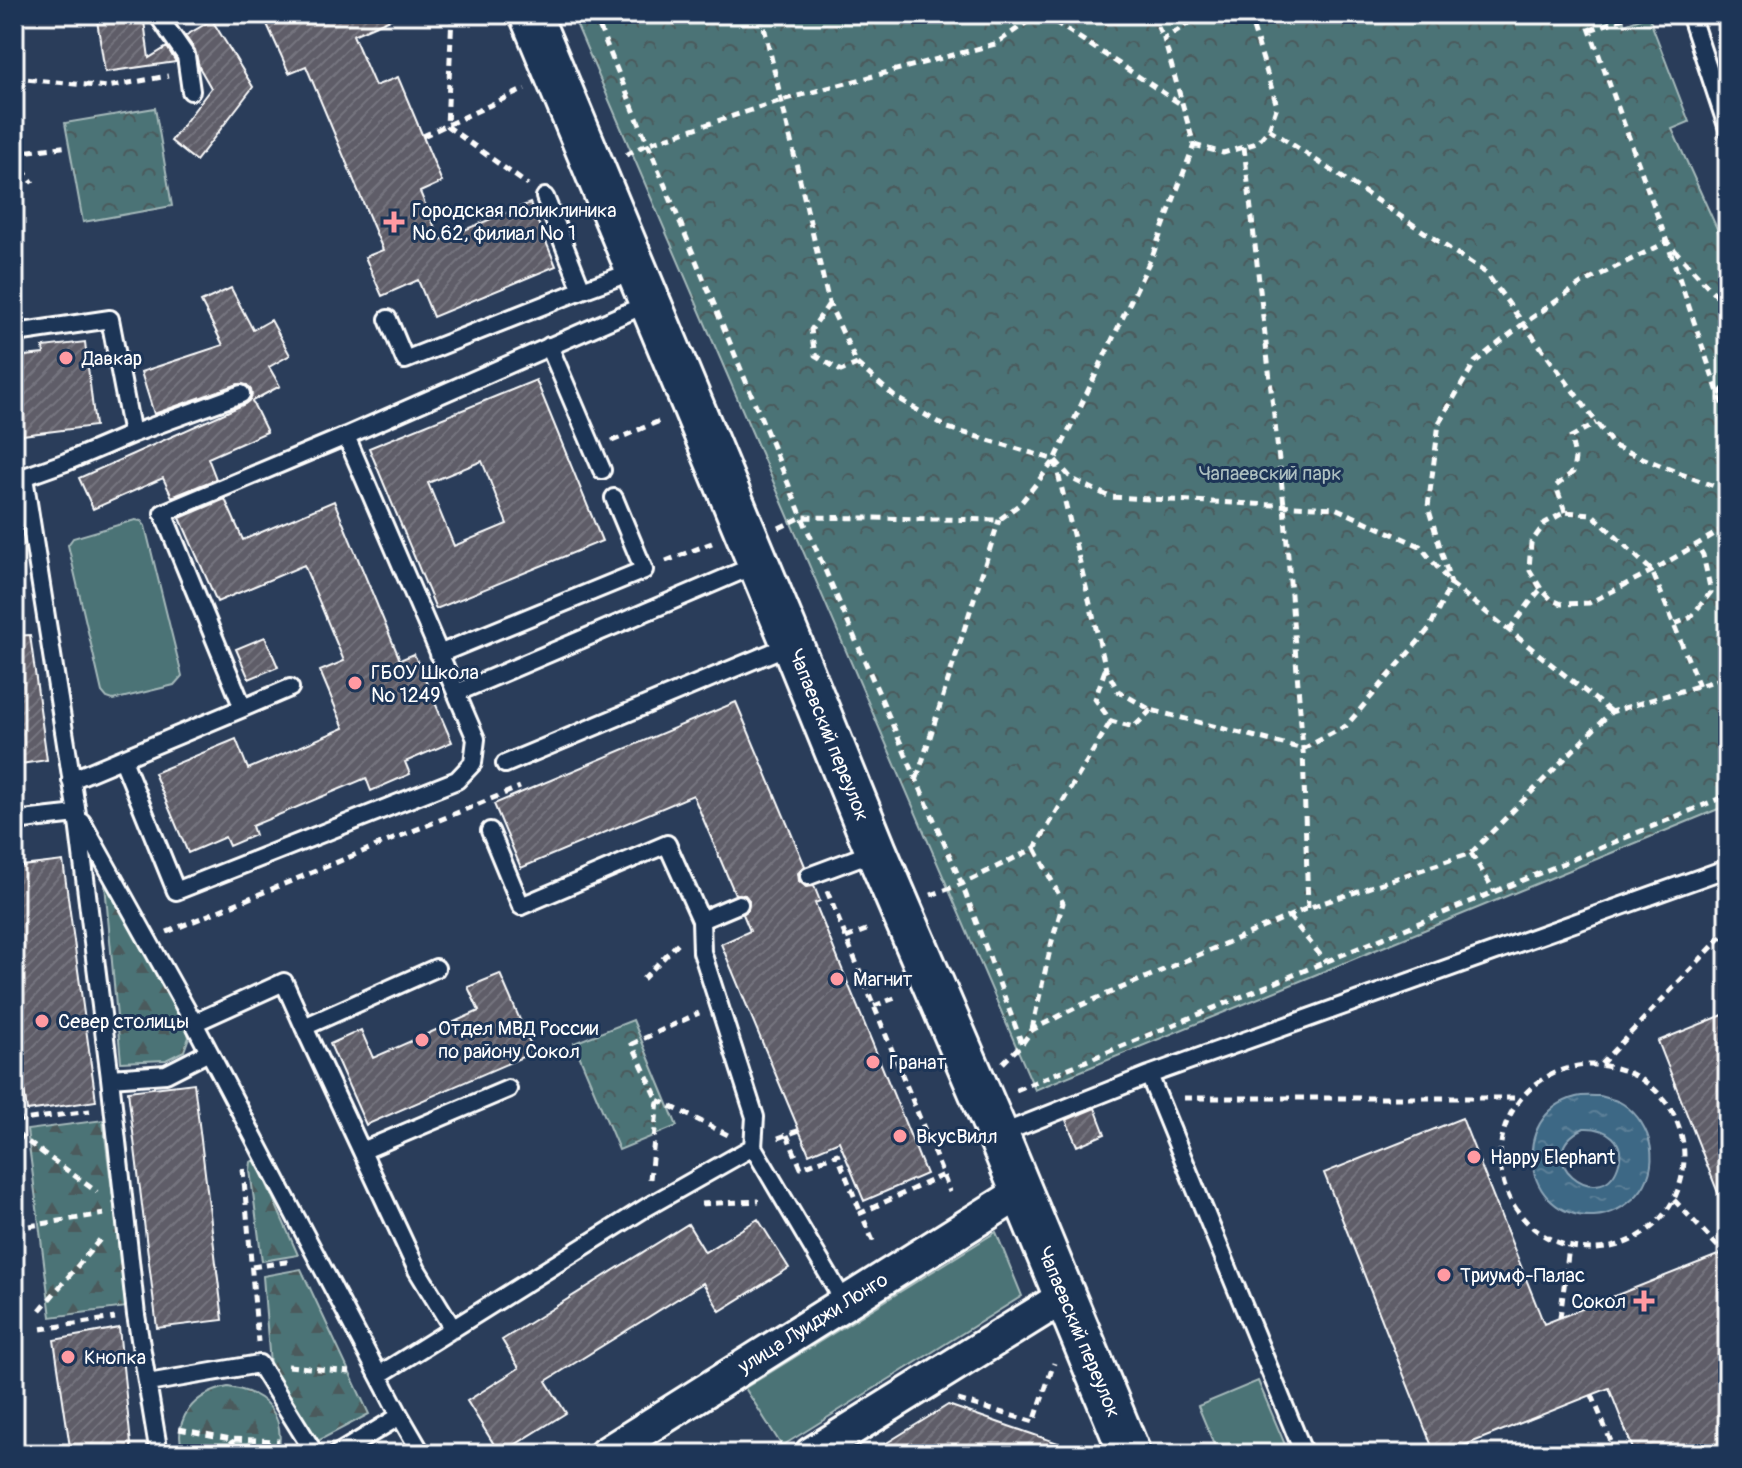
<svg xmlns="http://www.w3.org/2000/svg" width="1742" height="1468" font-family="Pangolin,sans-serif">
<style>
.grass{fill:#4b7376;stroke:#a5b9ba;stroke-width:2}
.forest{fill:url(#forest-firs);stroke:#a5b9ba;stroke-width:2}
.park{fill:url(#park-crowns);stroke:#a5b9ba;stroke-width:2}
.water{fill:url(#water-ripples);stroke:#8ba4b6;stroke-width:2;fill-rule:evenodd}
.building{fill:url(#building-hatch);stroke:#fff;stroke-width:2;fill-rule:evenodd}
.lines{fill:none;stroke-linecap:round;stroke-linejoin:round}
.service-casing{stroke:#fff;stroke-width:22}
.minor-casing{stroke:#fff;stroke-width:38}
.tertiary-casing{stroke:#fff;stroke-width:46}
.path{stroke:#fff;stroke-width:5;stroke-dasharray:8 6;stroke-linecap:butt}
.service{stroke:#1d3557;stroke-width:16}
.minor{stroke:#1d3557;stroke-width:32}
.tertiary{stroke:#1d3557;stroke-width:40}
.poi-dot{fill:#ff9aa2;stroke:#1d3557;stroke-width:3}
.labels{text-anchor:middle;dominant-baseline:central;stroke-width:6;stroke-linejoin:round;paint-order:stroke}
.poi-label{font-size:20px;fill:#fff;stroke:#1d3557;text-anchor:start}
.park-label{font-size:20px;fill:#aec0c1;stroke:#1d3557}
.street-label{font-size:20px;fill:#fff;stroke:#1d3557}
</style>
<defs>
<pattern id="forest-firs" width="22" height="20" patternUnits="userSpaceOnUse" patternTransform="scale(2)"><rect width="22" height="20" fill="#4b7376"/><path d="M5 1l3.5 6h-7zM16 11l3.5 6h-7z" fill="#4c5a5b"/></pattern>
<pattern id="park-crowns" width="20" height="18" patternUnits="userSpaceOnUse" patternTransform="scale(2)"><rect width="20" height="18" fill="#4b7376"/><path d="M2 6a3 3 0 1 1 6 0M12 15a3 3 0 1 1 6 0" fill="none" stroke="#4c5a5b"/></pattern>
<pattern id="water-ripples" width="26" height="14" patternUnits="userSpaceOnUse" patternTransform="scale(2)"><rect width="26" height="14" fill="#3e6885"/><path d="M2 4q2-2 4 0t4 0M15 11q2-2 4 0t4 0" fill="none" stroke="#5b7f97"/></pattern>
<pattern id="building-hatch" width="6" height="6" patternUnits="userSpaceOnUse" patternTransform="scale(2)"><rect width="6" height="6" fill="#5e5d68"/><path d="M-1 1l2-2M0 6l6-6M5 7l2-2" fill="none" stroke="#76757f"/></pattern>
</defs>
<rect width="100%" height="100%" fill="#2a3d5a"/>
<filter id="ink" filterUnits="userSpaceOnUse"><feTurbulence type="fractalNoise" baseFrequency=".0125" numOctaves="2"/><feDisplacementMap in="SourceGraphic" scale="16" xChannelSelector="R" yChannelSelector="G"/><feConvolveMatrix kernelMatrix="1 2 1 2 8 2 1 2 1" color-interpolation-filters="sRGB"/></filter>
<g filter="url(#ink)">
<!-- grass -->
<path class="grass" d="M135 520 141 521 145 526 182 676 174 685 113 700 107 698 102 692 68 545 73 538Z
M996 1232 1022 1296 782 1446 745 1388Z
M1258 1381 1289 1454H1218L1198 1406Z"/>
<!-- forest -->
<path class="forest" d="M104 873 185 1024 189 1037 184 1051 166 1060 121 1062Z
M103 1120 127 1307 51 1317 27 1130Z
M254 1160 257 1162 298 1255 262 1261 250 1170 251 1162Z
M301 1269 369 1414 318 1441 270 1365 263 1276Z
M228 1387C266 1392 286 1415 278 1454H183C172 1418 194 1394 228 1387Z"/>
<!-- park -->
<path class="park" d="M572 14H1620L1625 24 1648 15 1689 122 1672 129 1728 253V805L1035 1090Z
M155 108 172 206 83 222 65 123Z
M633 1020 677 1126 619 1150 574 1043Z"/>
<!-- water -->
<path class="water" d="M1600 1096C1608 1098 1617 1100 1623 1104 1653 1124 1662 1168 1637 1195 1625 1207 1612 1215 1594 1216 1522 1219 1508 1115 1576 1097 1583 1095 1593 1096 1600 1096ZM1584 1128C1606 1127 1627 1141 1618 1166 1601 1215 1525 1157 1584 1128Z"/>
<!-- building -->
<path class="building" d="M96 14H143L149 58 167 47 176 62 105 72Z
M291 14H402L353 35 375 86 398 77 442 182 420 192 440 240 530 203 556 266 433 317 418 280 382 296 365 257 383 250 306 66 289 73 267 24Z
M212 20 253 87 196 161 171 141 211 88 199 67 195 50 185 36Z
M231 288 253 330 271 320 290 355 269 367 280 386 252 401 267 432 208 458 216 479 172 497 163 478 93 509 79 478 245 404 250 400 252 395 251 390 247 385 238 384 154 414 141 372 223 345 201 302Z
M85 342 95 426 14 436V357L44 354 43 347Z
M536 380 602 541 436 609 369 448ZM482 461 507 524 454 546 428 483Z
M225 499 243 540 334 501 400 660 414 654 452 742 405 762 410 774 371 791 366 778 252 826 255 835 229 846 225 837 188 853 154 773 236 739 248 769 344 728 320 671 344 661 304 565 217 602 180 518Z
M30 635 47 760 14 765V636Z
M265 637 278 667 249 679 236 649Z
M736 702 805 866 798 873 799 881 806 887 814 886 820 901 815 903 926 1174 864 1201 839 1141 809 1154 721 944 750 931 743 914 748 910 749 900 745 895 735 894 693 795 521 868 494 804Z
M63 861 96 1101 27 1111 14 1016V867Z
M500 974 534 1052 366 1125 330 1044 361 1030 373 1058 479 1011 468 987Z
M1728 1013V1213H1726L1658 1041Z
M194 1083 223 1320 157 1328 128 1091Z
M1095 1108 1105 1134 1077 1146 1066 1120Z
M1462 1118 1544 1324 1728 1251V1454H1635L1609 1388 1443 1454H1435L1324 1173Z
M758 1219 789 1268 720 1311 703 1283 546 1381 566 1413 500 1454 467 1401 519 1368 502 1340 688 1224 705 1252Z
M119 1328 132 1454H71L54 1340Z
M948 1405 1078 1450V1454H869Z"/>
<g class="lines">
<defs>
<path id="service" d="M157 14 186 56 191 91
M1690 14 1728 129
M582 290 637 270
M14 316 16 333 110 319 132 434 66 462 24 477
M388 319 405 360 582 290 545 197
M549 346 602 470
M132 434 241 394
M346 436 649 303
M14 480 24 477 77 814 110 1078 136 1315 159 1454
M439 654 644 570 614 498
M456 693 758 564
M243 708 290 688
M505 764 792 644
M71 780 243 708 163 513 346 436 476 739 473 763 457 780 176 891 123 760
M14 821 77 814
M82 822 194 1023 400 1416 422 1454
M490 831 521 906 667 844 701 920
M809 876 876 851
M739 904 701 920 702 952 755 1117 753 1147 845 1303
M194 1023 284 982 304 1027 436 968
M304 1027 417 1270 453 1329
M1149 1075 1304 1454
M110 1078 166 1074 209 1052
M998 1135 1149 1075 1728 868
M362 1151 508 1089
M379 1375 647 1207 753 1147
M148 1383 259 1364 315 1454
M337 1454 400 1416"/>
<path id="minor" d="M605 1454 1021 1192
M811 1454 1065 1296"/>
<path id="tertiary" d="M530 14 792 644 876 851 998 1135 1130 1454"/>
</defs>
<!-- service casing -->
<use href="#service" class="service-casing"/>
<!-- minor casing -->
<use href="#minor" class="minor-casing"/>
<!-- tertiary casing -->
<use href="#tertiary" class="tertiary-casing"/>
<!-- path -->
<path class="path" d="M452 14 447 126 528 185
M594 14 802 517 962 884 1022 1044
M761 14 829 303 857 364 895 397 948 428 1055 460 1072 479 1110 497 1335 508 1420 546 1451 584 1611 712
M1043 14 1182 105
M1151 14 1164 39
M1231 14 1251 21
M1584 14 1667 242 1728 422
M1590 30 1636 14
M14 78 107 87 168 76
M1269 129 1486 273 1614 446 1681 474 1728 491
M423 136 525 89
M1194 145 1223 153 1257 143 1269 129 1277 106 1251 21 1252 14
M1244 147 1284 505 1303 749 1308 908
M14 153 69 146
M626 155 647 144 782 100 995 44 1039 14
M14 158 33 183
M829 304 811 330 815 355 841 371 857 364
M1719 395 1728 383
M612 441 662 420
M1055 461 1106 669 1118 691 1151 710 1303 749 1346 726 1429 629 1451 584 1428 507 1439 423 1475 362 1523 324 1581 284 1667 242 1728 308
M1565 512 1556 486 1573 472 1575 458 1571 437 1596 423
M779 528 802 517 999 520 1020 504 1055 460 1153 254 1194 145 1164 39 1198 17 1221 14
M666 561 712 543
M1675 624 1690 618 1711 592 1703 555 1697 545
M1509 630 1534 597 1541 589
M1105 670 1095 699 1111 721 1134 727 1151 710
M1699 686 1652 571 1592 514 1565 512 1545 523 1531 543 1529 569 1541 589 1552 600 1562 604 1589 603 1652 571 1728 526
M917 778 999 520
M1471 853 1495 892
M827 891 950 1192
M931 895 962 884 1035 848 1111 721
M1289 916 1326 962
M167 932 520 787
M846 938 871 928
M643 979 678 943
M874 1006 900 996
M1032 1029 1052 941 1063 903 1035 848
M1003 1063 1022 1044 1032 1030 1077 1007 1308 908 1471 853 1611 712 1728 677
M1601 1064 1728 930
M1500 1157a92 92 0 1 1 184 0a92 92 0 1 1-184 0Z
M1016 1090 1728 795
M1184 1098H1520
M658 1100 728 1135
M15 1121 90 1111
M17 1134 97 1192
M787 1135 801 1168 837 1154 861 1213
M778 1138 800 1130
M243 1169 258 1342
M650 1179 658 1100 632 1044 699 1013
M1674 1200 1723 1252
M701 1204 759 1201
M29 1226 104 1214
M873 1241 861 1213 943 1175
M252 1267 292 1261
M40 1310 103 1236
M1560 1318 1569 1247
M41 1329 115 1318
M288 1366 350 1372
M1592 1395 1616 1454
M958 1400 1034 1422 1054 1363
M179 1429 231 1439 279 1441
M231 1440 240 1454"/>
<!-- service -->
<use href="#service" class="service"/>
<!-- minor -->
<use href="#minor" class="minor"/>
<!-- tertiary -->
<use href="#tertiary" class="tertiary"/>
</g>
</g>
<!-- markers -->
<g class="poi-dot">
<path d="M390 210h8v8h8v8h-8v8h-8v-8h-8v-8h8z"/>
<circle cx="66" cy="358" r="8"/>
<circle cx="355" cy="683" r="8"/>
<circle cx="837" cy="979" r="8"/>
<circle cx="42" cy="1021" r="8"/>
<circle cx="422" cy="1040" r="8"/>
<circle cx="873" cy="1062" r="8"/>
<circle cx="900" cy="1136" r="8"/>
<circle cx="1474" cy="1157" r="8"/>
<circle cx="1444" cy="1275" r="8"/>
<path d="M1640 1289h8v8h8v8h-8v8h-8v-8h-8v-8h8z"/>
<circle cx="68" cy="1357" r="8"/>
</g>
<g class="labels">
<!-- poi labels -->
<g class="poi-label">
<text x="412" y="210">Городская поликлиника<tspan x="412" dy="23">№ 62, филиал № 1</tspan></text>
<text x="82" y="358">Давкар</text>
<text x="371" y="672">ГБОУ Школа<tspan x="371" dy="23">№ 1249</tspan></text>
<text x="853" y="979">Магнит</text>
<text x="58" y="1021">Север столицы</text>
<text x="438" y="1028">Отдел МВД России<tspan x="438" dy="23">по району Сокол</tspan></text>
<text x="889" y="1062">Гранат</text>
<text x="916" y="1136">ВкусВилл</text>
<text x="1490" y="1157">Happy Elephant</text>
<text x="1460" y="1275">Триумф-Палас</text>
<text x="1626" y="1301" text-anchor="end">Сокол</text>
<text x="84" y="1357">Кнопка</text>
</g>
<!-- park labels -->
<g class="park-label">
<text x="1270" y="473">Чапаевский парк</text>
</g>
<!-- street labels -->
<g class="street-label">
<text transform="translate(829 735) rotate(68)">Чапаевский переулок</text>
<text transform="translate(813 1323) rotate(-32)">улица Луиджи Лонго</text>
<text transform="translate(1079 1332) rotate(67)">Чапаевский переулок</text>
</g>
</g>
<!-- margin -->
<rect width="1742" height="1468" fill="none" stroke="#1d3557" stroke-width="48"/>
<rect x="24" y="24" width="1694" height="1420" fill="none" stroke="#fff" stroke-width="3" filter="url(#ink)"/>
</svg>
